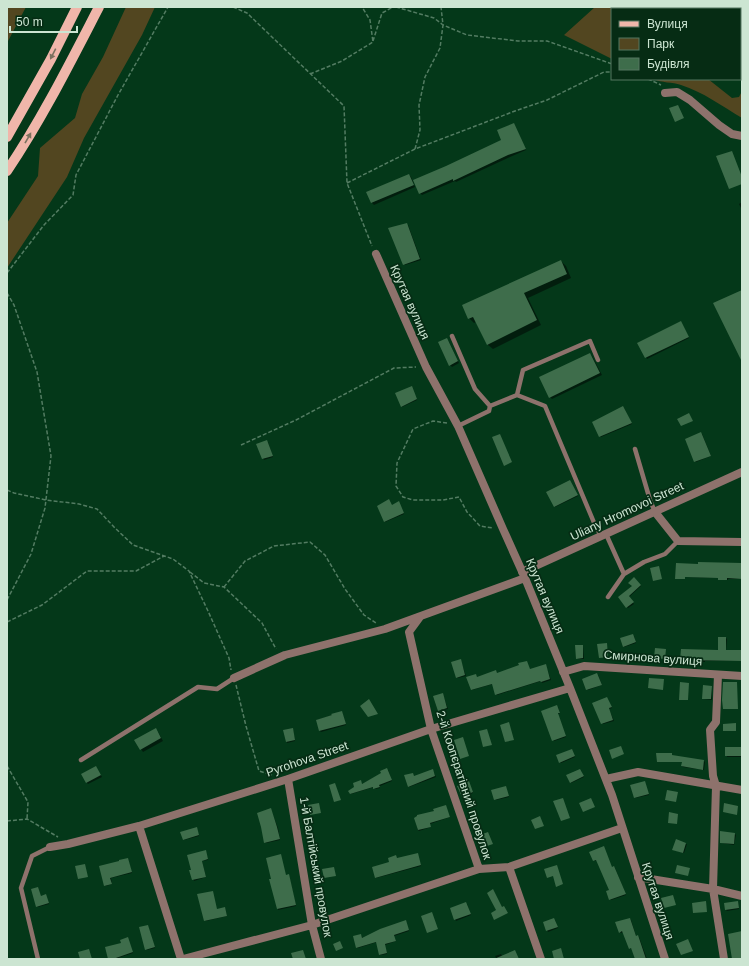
<svg xmlns="http://www.w3.org/2000/svg" width="749" height="966" font-family="Arial,sans-serif">
<style>
.green{fill:#524620}
.shadow{fill:#0007}
.building{fill:#3e6d4b}
.lines{fill:none;stroke-linecap:round;stroke-linejoin:round}
.path{stroke:#537c62;stroke-width:1.5;stroke-dasharray:4 2;stroke-linecap:butt}
.lane{stroke:#8e726c;stroke-width:4.5}
.street{stroke:#8e726c;stroke-width:8}
.primary{stroke:#f0b6aa;stroke-width:10}
.oneway{fill:#7b715f}
.labels{text-anchor:middle;dominant-baseline:central;stroke-width:3.5;stroke-linejoin:round;paint-order:stroke}
.street-label{font-size:12px;fill:#cce5d2;stroke:#062c14}
</style>
<rect width="100%" height="100%" fill="#043819"/>
<!-- green -->
<path class="green" d="M7 7H26L7 43Z
M126 7H155L142 35 84 138 67 177 7 268V223L38 176 40 148 75 118 82 94 103 57Z
M595 7H620L623 9H612V59L564 35Z
M653 79H708L732 98 739 97 742 91V118C722 106 703 92 681 85 672 82 662 83 653 79Z"/>
<!-- shadow -->
<path class="shadow" d="M715 7H722L723 8 724 7H740L738 9H714Z
M740 23 742 24V52L740 50Z
M514 124 515 126 526 150 510 157 456 182 455 181 422 195 420 193 502 140Z
M409 175 411 177 415 187 374 205 372 203 367 192Z
M742 202V210L739 204Z
M408 225 421 260 405 265 389 228Z
M561 261 566 266 571 278 528 298 541 325 493 349 488 345 476 322 474 323 469 318Z
M681 323 689 338 647 359 639 343Z
M447 340 449 342 459 363 452 367 450 365Z
M590 354 592 356 602 375 552 399 550 397Z
M412 388 417 400 402 407V406Z
M624 408 632 424 601 437 600 436Z
M702 434 711 456 696 462 695 461Z
M268 442 273 457 264 460 258 445Z
M570 482 578 496 555 507V506Z
M399 503 404 514 385 522 378 506H392Z
M742 564V579H728V580H720L719 578 685 577V579L676 578 699 565Z
M634 579 641 586 629 597 634 604 628 608 619 597 633 586Z
M634 636 636 643 624 647V646Z
M726 638 727 639 726 651H742V661H705V662L681 660 719 651Z
M583 646 584 659H578L577 658Z
M461 661 466 676 458 678H457Z
M546 666 551 680 542 683 541 681 497 695 493 684 472 690 476 675 477 678 496 671 497 674 530 670Z
M598 675 602 685 588 690 583 680Z
M712 687V700L704 699H703Z
M443 695 448 709 439 711V710Z
M608 700 612 708 609 709 614 721 603 724 593 704Z
M558 707 560 713 558 714 566 737 554 741 543 711Z
M342 712 346 725 321 732 320 731 317 720Z
M293 730 295 741 287 743 284 731Z
M158 732 163 741 143 752 135 741Z
M726 748H742V757H727Z
M572 750 575 757 561 763 560 762Z
M672 756 704 761 705 762 704 770 683 767 682 766V762H658Z
M96 767 102 777 88 784 86 782Z
M388 770 392 781 380 786V788L375 789 374 787 351 794 350 793 355 788Z
M433 771 436 777 409 787 408 786 414 777Z
M581 771 584 777 571 783V782Z
M469 783 473 793 463 797 462 796Z
M645 783 649 795 635 798Z
M506 788 509 797 496 800 493 791Z
M446 807 450 817 430 824 431 827 419 831 418 830 415 818Z
M271 810 278 828 280 840 266 843 265 842Z
M197 829 199 836 184 840V839Z
M735 834 736 835 734 845 722 843Z
M686 844H687L684 853 674 850Z
M206 852 208 860 202 861 206 877 194 881 191 871Z
M591 852 612 868 614 867 615 868 626 895 611 900 610 899V891L597 860 595 861 594 860Z
M418 855 421 866 376 878V877L391 863 397 859Z
M128 859 132 873 111 878 112 884 106 886 105 885 120 862Z
M289 876 296 906 278 910V909Z
M38 888 41 897 46 896 49 904 38 907 37 906Z
M738 902 739 909 727 911 726 910Z
M467 904 471 915 456 921 451 909Z
M225 908 227 916 206 921 205 920 217 910Z
M630 919 631 920 636 936H638L639 937 647 959H636L632 949 630 948 624 932 621 933 620 932Z
M555 920 558 928 548 932 544 923Z
M406 922 409 931 394 936 396 941 385 945 387 954 381 955H380L377 942 358 948H357L361 935 363 939Z
M148 926 155 948 147 950 146 949Z
M128 939 133 953 115 959H109L122 944Z
M501 954 502 956 519 959H497L495 956Z"/>
<!-- building -->
<path class="building" d="M678 105 684 118 675 122 669 108Z
M514 123 526 149 508 155 453 181V179L419 194 413 180 446 166 501 140 497 130Z
M732 151 742 177V184L729 189 716 156Z
M409 174 414 185 371 203 366 192Z
M407 223 420 259 403 265 388 228Z
M561 260 567 274 524 293 537 320 487 345 473 317 468 319 462 305Z
M742 290V362L713 303Z
M681 321 689 337 645 358 637 343Z
M447 338 458 361 449 366 438 342Z
M590 353 600 373 549 398 539 377Z
M412 386 417 399 401 407 395 393Z
M623 406 632 423 599 437 592 422Z
M689 413 693 421 681 426 677 419Z
M701 432 711 456 694 462 685 439Z
M500 434 512 462 504 466 492 437Z
M267 440 273 456 262 459 256 444Z
M570 480 578 495 554 507 546 492Z
M389 499 392 505 399 501 404 513 384 522 377 506Z
M698 562 742 563V579L727 578V580H718V578L685 577V579H675L676 563 698 564Z
M659 566 662 579 653 581 650 568Z
M634 577 641 585 629 596 634 602 626 608 618 597 632 586 628 583Z
M633 634 636 642 623 647 620 638Z
M718 637H726V650H742V661L680 660 681 649 718 650Z
M607 643 608 657 599 658 597 644Z
M575 645H583V658L576 659Z
M655 648 666 649 665 659 654 658Z
M461 659 465 675 456 678 451 662Z
M527 661 530 669 546 664 550 679 541 682 540 681 495 695 492 684 471 690 466 677 476 674 477 677 496 670 497 673 519 665 518 663Z
M597 673 602 685 586 690 582 679Z
M649 678 664 679 663 690 648 688Z
M680 682 689 683 688 700H679Z
M723 682H737L738 709H723L722 700Z
M703 685 712 686 711 699H702Z
M443 693 447 708 438 711 433 696Z
M607 697 612 707 609 708 613 720 601 724 592 703Z
M369 699 378 714 368 717 360 706Z
M557 705 560 713H558L566 736 552 741 541 711Z
M342 711 346 724 319 731 316 720 332 715 331 714Z
M509 722 514 740 505 742 500 725Z
M736 723V731H723V724Z
M156 728 161 738 140 750 134 740Z
M293 728 295 740 286 742 283 730Z
M487 729 492 745 483 747 479 731Z
M463 737 469 756 460 759 454 740Z
M621 746 624 754 612 759 609 750Z
M725 747H742V756H725Z
M572 749 575 756 559 763 556 755Z
M656 753H672V755L704 760 703 770 681 766 682 762H657Z
M96 766 101 775 86 783 81 774Z
M387 768 392 780 379 785 380 787 373 789V787L350 794 348 791 354 787 353 783 361 780 362 784 381 773 380 771Z
M433 769 435 776 408 787 404 775 413 773 414 776Z
M580 769 584 776 570 783 566 775Z
M469 781 473 792 462 797 457 786Z
M645 781 649 794 634 798 630 785Z
M335 783 341 800 334 802 329 785Z
M506 786 509 796 494 800 491 790Z
M667 790 678 792 676 802 665 800Z
M563 798 570 818 561 821 553 801Z
M591 798 595 807 583 812 579 803Z
M319 803 321 813 310 815 308 805Z
M724 803 738 806 737 815 723 812Z
M446 805 450 817 430 823 431 827 418 830 414 818 417 816V815L434 811 433 809Z
M271 808 277 827 280 839 264 843 261 827 257 813Z
M669 812 678 814 677 824 668 823Z
M540 816 544 826 535 829 531 820Z
M197 827 199 835 183 840 180 832Z
M720 831 735 833 734 844 720 843Z
M488 832 493 844 484 847 480 835Z
M676 839 686 843 683 853 672 850Z
M604 846 612 867 614 866 626 894 609 900 606 891 609 890 596 860 593 861 589 852Z
M206 850 208 859 202 861 206 877 192 880 189 870H191L187 855Z
M418 853 421 865 375 878 372 867 389 862 388 858 396 855 397 858Z
M281 854 286 875 289 874 296 905 277 909 269 879H271L266 858Z
M128 858 132 872 110 878 112 884 104 886 99 866 119 861V860Z
M85 864 88 877 78 879 75 866Z
M557 865 563 884 556 887 553 876 547 878 544 869Z
M677 865 690 868 688 876 675 873Z
M334 867 336 876 324 878 322 869Z
M38 887 41 896 46 894 49 903 36 907 31 889Z
M493 889 502 907 504 906 508 913 494 920 491 913 496 910 487 893Z
M213 891 217 909 225 907 227 916 204 921 197 894Z
M673 895 676 905 664 908 661 898Z
M706 901 707 912 693 913 692 903Z
M738 901 739 908 725 910 724 903Z
M466 902 471 914 454 920 450 908Z
M432 912 438 929 427 933 421 916Z
M554 918 558 927 546 931 543 922Z
M630 918 636 936 638 935 646 959H635L631 948 629 949 622 931 619 933 615 922Z
M406 920 409 930 394 935 396 941 385 944 387 953 379 955 376 942 356 948 353 936 361 934 362 938 380 929Z
M148 925 155 947 145 950 139 927Z
M742 931V959H732L728 934Z
M128 937 133 952 113 959H108L105 947 121 943 120 940Z
M688 939 693 951 681 955 676 944Z
M340 941 343 948 336 951 333 944Z
M561 948 564 959H554L552 951Z
M89 949 92 959H80L78 952Z
M303 950 306 959H293L291 953Z
M515 950 519 959H494Z"/>
<g class="lines">
<!-- path -->
<path class="path" d="M233 7 247 13 344 106 347 183 372 246
M396 7 434 18 443 25 467 35 518 41H547L612 64
M373 41 382 13 393 7
M310 74 342 61 373 42 370 20 362 7
M648 79 661 85
M415 149 420 130 419 105 425 77 440 48 443 25 441 7
M347 183 415 149 515 111 547 100 604 72H612
M7 273 44 225 73 195 76 175 118 95 168 7
M7 293 14 305 37 372 51 456 45 508 31 554 7 600
M447 423 433 421 413 429 397 463 396 486 403 497 413 500H443L459 497 467 512 480 526 493 528
M241 445 296 420 394 368 416 367
M7 490 14 493 46 500 79 504 97 509 115 528 133 545 173 559 189 571 208 611 229 658 231 670
M190 572 204 583 224 587 262 623 276 649
M224 587 245 561 274 546 310 542 325 555 345 589 364 615 376 623
M7 622 42 605 87 571H136L164 556
M236 685 246 726 259 771 272 775
M7 766 28 802 27 819
M7 821 27 819 58 837"/>
<!-- lane -->
<path class="lane" d="M452 336 475 389 490 406 517 395 545 406 595 525 601 536
M517 395 523 370 590 341 598 360
M458 426 489 411 490 406
M635 449 650 500 655 512
M606 534 624 574
M608 597 624 574 644 562 665 554 678 541
M81 760 198 687 217 689 234 678
M38 959 21 888 32 856 50 847"/>
<!-- street -->
<path class="street" d="M665 93 677 92 690 100 719 125 732 134 742 136
M376 254 426 367 458 426 503 529 525 578 570 688 612 795 665 959
M655 512 678 541 742 542
M522 572 742 472
M420 617 409 632 431 729 479 869
M563 672 584 666 742 676
M718 675 716 722 710 730 713 776 716 786 713 889 724 959
M234 678 285 655 385 629 525 578
M288 779 312 925 321 959
M606 779 638 772 742 790
M139 826 181 959
M50 847 68 844 139 826 288 779 431 729 570 688
M509 867 541 959
M638 877 713 889 742 896
M183 959 312 925 479 869 509 867 622 828"/>
<!-- primary -->
<path class="primary" d="M7 137 51 59 77 7
M7 171C42 119 70 63 99 7"/>
</g>
<!-- one-way arrows -->
<defs><path id="oneway-solid" d="M-6-.8H1V-3.2L6.5 0L1 3.2V.8H-6Z"/></defs>
<g class="oneway">
<use href="#oneway-solid" transform="translate(53 54) rotate(117)"/>
<use href="#oneway-solid" transform="translate(28 138) rotate(-60)"/>
</g>
<g class="labels">
<!-- street labels -->
<g class="street-label">
<text transform="translate(410 302) rotate(66)">Крутая вулиця</text>
<text transform="translate(627 511) rotate(-25)">Uliany Hromovoi Street</text>
<text transform="translate(545 596) rotate(67)">Крутая вулиця</text>
<text transform="translate(653 658) rotate(4)">Смирнова вулиця</text>
<text transform="translate(307 759) rotate(-19)">Pyrohova Street</text>
<text transform="translate(464 785) rotate(72)">2-й Коопєратівний провулок</text>
<text transform="translate(316 867) rotate(80)">1-й Балтійський провулок</text>
<text transform="translate(658 901) rotate(72)">Крутая вулиця</text>
</g>
</g>
<!-- border -->
<rect width="749" height="966" fill="none" stroke="#cce5d2" stroke-width="16"/>
<!-- legend -->
<rect x="611" y="8" width="130" height="72" fill="#062c14" stroke="#557660"/>
<rect x="619" y="21" width="20" height="6" fill="#f0b6aa" stroke="#557660"/>
<text x="647" y="28" font-size="12" fill="#cce5d2">Вулиця</text>
<rect x="619" y="38" width="20" height="12" fill="#524620" stroke="#557660"/>
<text x="647" y="48" font-size="12" fill="#cce5d2">Парк</text>
<rect x="619" y="58" width="20" height="12" fill="#3e6d4b" stroke="#557660"/>
<text x="647" y="68" font-size="12" fill="#cce5d2">Будівля</text>
<!-- scale -->
<path d="M10 26v6h67v-6" fill="none" stroke="#cce5d2" stroke-width="2"/>
<text x="16" y="26" font-size="12" fill="#cce5d2" stroke="#062c14" stroke-width="3" paint-order="stroke">50 m</text>
</svg>
